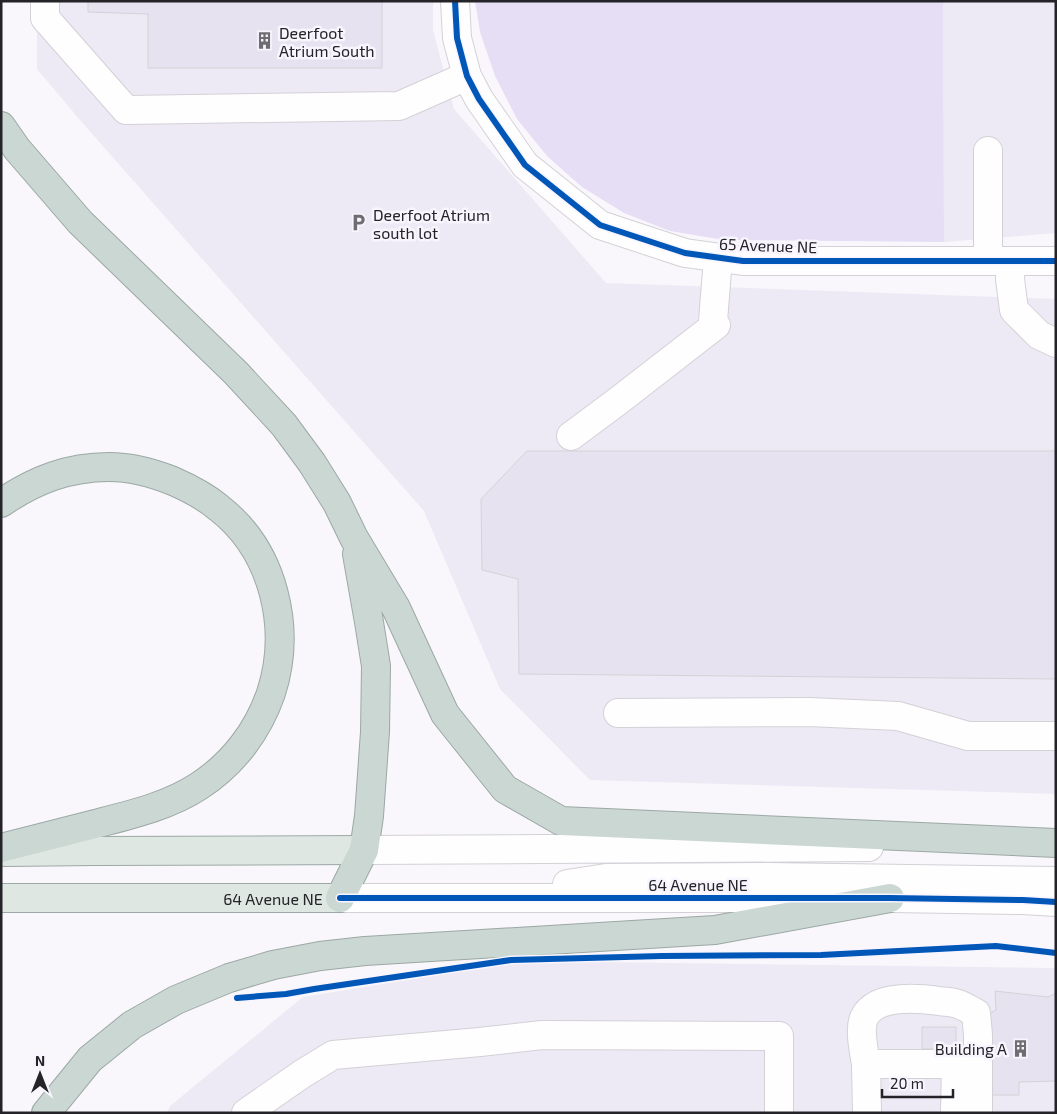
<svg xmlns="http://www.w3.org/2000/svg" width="1057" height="1114" font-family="'Exo 2',sans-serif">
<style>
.built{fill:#edeaf5}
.green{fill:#e5def4}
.building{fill:#e6e2ef;stroke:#d4d2d6}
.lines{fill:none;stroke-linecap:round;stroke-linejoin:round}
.minor-casing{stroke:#d3d1d6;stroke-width:30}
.major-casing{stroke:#9ca8a4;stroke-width:30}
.highway-casing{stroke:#9ca8a4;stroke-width:30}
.minor{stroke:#fefeff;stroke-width:28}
.major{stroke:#dfe7e3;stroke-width:28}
.highway{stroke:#cad7d2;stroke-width:28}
.cycleway-casing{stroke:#f8f5fe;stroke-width:9}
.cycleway{stroke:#0057b8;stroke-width:6}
.labels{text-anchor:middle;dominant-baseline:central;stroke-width:5;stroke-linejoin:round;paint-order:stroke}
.poi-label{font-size:16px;fill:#242327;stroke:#f8f5fe;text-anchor:start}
.street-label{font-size:16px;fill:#242327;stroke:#f8f5fe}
</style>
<rect width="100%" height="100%" fill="#f9f7fc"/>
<!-- built -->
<path class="built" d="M37 1H433V30L454 109 606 283 1056 299V794L590 780 500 689 424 511 80 120 37 69Z
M943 1H1056V233L944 242Z
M524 961 1056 968V1113H167L170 1106 303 997Z"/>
<!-- green -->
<path class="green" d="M475 1H943L944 242 724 240 670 231 624 213 582 187 547 156 517 119 495 76 480 32Z"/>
<!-- building -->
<path class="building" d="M88 1H382V68H148V14L88 12Z
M527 451H1056V679L519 674 518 579 482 570 481 499Z
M995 991 1048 997 1056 993V1081L1019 1082V1095H987L986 1015 996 1010Z
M922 1027H956V1049H922Z"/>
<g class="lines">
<defs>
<path id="minor" d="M45 1V18L126 110 399 106 467 76
M455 1 457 38 467 76 479 99 525 165 600 225 685 253 743 261H1056
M988 151V261
M1011 261 1010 279 1014 310 1039 335 1056 343
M713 321 718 258
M571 436 618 401 716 325
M618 713 809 712 898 716 968 736H1056
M364 850 869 847
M567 884 606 878 767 877 1056 881
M340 898H890L1023 900 1056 902
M866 1064C864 1052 859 1029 864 1018 875 994 918 998 939 1001 945 1002 953 1002 958 1004 964 1006 970 1010 976 1013L978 1035V1113
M246 1113 302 1074 333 1055 480 1042 542 1035 779 1036V1113
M867 1113 866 1064H956L955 1113"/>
<g id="major">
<path d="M5 852 96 851 364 850"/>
<path id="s1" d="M1 898H340"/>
</g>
<path id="highway" d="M1 126 17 149 80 222 236 373 284 425 312 463 337 503 354 538 396 608 445 714 505 789 561 821 1056 843
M1 503C35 480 68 467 109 467 131 467 153 473 173 481 189 488 205 496 219 508 274 551 292 628 271 693 258 731 233 764 199 786 169 806 130 815 95 824 64 832 32 840 1 848
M340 898 364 850 369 816 375 732 376 666 369 622 357 554
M46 1113 90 1059 132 1025 176 1000 229 978 273 965 320 956 365 951 715 930 890 898"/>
</defs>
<!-- minor casing -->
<use href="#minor" class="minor-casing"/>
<!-- major casing -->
<use href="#major" class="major-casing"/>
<!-- highway casing -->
<use href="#highway" class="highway-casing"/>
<!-- minor -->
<use href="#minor" class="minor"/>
<!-- major -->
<use href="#major" class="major"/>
<!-- highway -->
<use href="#highway" class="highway"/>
<defs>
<path id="cycleway" d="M455 1 457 38 467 76 479 99 525 165 600 225 685 253 743 261H1056
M340 898H890L1023 900 1056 902
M237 998 286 994 314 989 511 960 662 956 821 955 996 946 1056 953"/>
</defs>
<!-- cycleway casing -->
<use href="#cycleway" class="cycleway-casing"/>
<!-- cycleway -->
<use href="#cycleway" class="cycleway"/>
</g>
<!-- icons -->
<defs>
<symbol id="building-bare" viewBox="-9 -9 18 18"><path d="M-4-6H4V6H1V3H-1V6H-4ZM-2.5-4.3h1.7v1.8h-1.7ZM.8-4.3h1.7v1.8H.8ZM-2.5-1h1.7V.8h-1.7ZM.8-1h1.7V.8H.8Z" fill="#6f6d72" stroke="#f8f5fe" stroke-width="2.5" paint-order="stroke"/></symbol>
<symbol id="parking-bare" viewBox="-9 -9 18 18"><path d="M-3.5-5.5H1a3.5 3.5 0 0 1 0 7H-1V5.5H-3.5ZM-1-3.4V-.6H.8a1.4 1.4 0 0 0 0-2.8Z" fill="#6f6d72" stroke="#f8f5fe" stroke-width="2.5" paint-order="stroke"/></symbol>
</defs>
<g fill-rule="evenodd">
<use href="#building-bare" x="252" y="28" width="25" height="25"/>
<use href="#parking-bare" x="346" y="210" width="25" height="25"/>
<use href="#building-bare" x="1008" y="1036" width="25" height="25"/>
</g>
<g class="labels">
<!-- poi labels -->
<g class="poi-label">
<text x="279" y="32">Deerfoot<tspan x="279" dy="18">Atrium South</tspan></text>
<text x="373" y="214">Deerfoot Atrium<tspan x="373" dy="18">south lot</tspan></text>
<text x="1007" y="1048" text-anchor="end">Building A</text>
</g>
<!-- street labels -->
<g class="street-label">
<text transform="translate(768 245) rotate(2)">65 Avenue NE</text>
<text x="698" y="884">64 Avenue NE</text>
<text stroke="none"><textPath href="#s1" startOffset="272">64 Avenue NE</textPath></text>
</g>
</g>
<!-- border -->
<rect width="1057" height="1114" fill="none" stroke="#242327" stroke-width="5"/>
<!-- north arrow -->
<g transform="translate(40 1074)" stroke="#f8f5fe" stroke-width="4" paint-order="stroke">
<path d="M0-4L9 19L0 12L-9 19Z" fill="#242327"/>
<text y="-8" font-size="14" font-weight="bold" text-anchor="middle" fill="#242327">N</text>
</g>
<!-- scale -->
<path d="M882 1089v8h71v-8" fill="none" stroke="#242327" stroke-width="2.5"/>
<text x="890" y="1089" font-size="15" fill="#242327" stroke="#f8f5fe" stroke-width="4" paint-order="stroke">20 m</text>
</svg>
